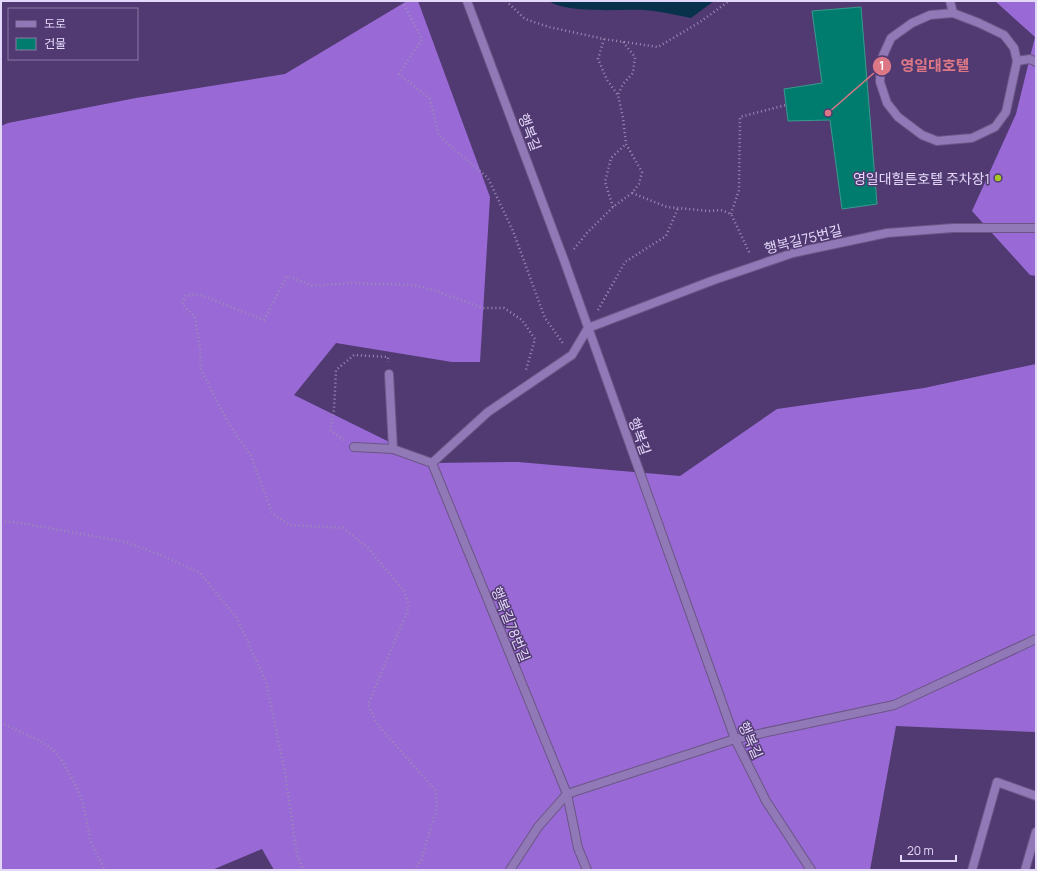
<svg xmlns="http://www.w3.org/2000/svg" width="1037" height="871" font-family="Manrope,'Noto Sans KR',sans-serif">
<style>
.forest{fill:#996ad5}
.water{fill:#08314b}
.building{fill:#007c6f;stroke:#379b8d}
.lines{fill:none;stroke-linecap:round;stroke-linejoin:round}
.lane-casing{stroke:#6b5686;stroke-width:10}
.street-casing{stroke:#6b5686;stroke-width:10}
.path{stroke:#9c8bb7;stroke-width:2.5;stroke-dasharray:1 3;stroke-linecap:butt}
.lane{stroke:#9178b6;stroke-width:8}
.street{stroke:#9178b6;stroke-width:8}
.poi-dot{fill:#a5c824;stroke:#513a71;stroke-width:1.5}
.labels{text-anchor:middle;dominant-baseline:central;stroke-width:3;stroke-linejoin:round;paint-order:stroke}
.street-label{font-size:14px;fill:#e4d8fa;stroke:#513a71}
.poi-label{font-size:14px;fill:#e4d8fa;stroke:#513a71;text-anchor:end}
.leader{fill:none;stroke:#dc7786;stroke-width:1.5}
.callout-dot{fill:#dc7786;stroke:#513a71;stroke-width:1.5}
.mark-label{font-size:12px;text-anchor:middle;font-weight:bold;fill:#fff}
.callout-label{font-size:15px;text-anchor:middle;font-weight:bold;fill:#dc7786;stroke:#513a71;stroke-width:3;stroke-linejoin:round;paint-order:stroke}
</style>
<rect width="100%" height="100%" fill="#513a71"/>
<!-- forest -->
<path class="forest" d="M407 1H418L490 197 480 362H452L336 343 294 395 432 463 518 462 680 476 777 409 924 388 1036 364V732L896 726 870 870H274L262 849 212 870H1V126L8 123 136 98 285 74Z
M995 1H1036V276L1030 275 972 211 1016 114 1035 37Z"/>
<!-- water -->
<path class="water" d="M549 1H714L691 18C676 15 660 11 644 10 620 9 568 14 549 1Z"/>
<!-- building -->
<path class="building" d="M861 7 877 204 842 209 830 120 788 121 784 89 822 83 812 11Z"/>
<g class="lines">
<defs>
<path id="lane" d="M950 1 953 13
M953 13 979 23 1004 35 1014 48 1017 61 1006 112 995 127 972 138 937 141 922 135 898 117 887 103 880 82 881 60 891 38 912 23 930 15Z
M1017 61 1030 59 1036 62
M735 739 894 705 1036 639
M972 870 997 782 1036 796
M1025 870 1036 832"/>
<path id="street" d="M467 1 564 260 735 739 766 801 811 870
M389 374 393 449 432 463
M354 447 393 449
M432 463 488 412 572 355 588 328 714 280 793 253 887 233 953 228H1036
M432 463 567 794 578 848 587 870
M510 870 538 827 567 794 735 739"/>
</defs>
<!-- lane casing -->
<use href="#lane" class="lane-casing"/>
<!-- street casing -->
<use href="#street" class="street-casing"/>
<!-- path -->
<path class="path" d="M402 1 422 39 399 74 430 99 439 136 488 178 513 231 545 318 564 345
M506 1 525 19 549 27 604 39 658 47 700 22 729 1
M604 39 598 59 607 80 618 95
M632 193 667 207 709 211 721 210 731 214 750 254
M613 207 605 182 611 158 626 144
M731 214 739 190 740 117 786 105
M574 249 587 233 613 207 632 193 639 184 642 172 626 144 623 118 618 95 623 84 633 73 635 57 623 42
M598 310 625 262 666 236 678 208
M344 440 330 430 334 410 336 370 354 355 388 357V362
M1 521 20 523 126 542 163 556 200 573 237 618 266 682 285 772 297 855 304 870
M1 723 40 741 50 747 61 759 76 786 83 803 91 843 105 870
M414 870 421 860 437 807 435 790 378 725 368 705 409 607 404 591 368 548 343 528 290 525 272 513 251 456 228 422 201 370 200 348 195 317 182 304 186 295H201L264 320 287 276 313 286 349 283 414 285 433 290 483 308H504L522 320 535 339 526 370"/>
<!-- lane -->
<use href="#lane" class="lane"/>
<!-- street -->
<use href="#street" class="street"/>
</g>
<!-- markers -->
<circle class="poi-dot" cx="998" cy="178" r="4"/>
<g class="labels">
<!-- street labels -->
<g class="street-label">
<text transform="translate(530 132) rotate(69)">행복길</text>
<text transform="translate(803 239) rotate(-14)">행복길75번길</text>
<text transform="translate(640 436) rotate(70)">행복길</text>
<text transform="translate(511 624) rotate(68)">행복길78번길</text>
<text transform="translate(751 740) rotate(66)">행복길</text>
</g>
<!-- poi labels -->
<g class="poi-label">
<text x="990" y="178">영일대힐튼호텔 주차장1</text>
</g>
</g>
<!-- callouts -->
<path class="leader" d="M828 113L882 66"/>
<g class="callout-dot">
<circle cx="828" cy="113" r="4"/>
<circle cx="882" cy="66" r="10"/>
</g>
<g class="mark-label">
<text x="882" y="70">1</text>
</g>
<g class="callout-label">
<text x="935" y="71">영일대호텔</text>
</g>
<!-- border -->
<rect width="1037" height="871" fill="none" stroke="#e4d8fa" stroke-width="4"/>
<!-- legend -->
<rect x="8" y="8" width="130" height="52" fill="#513a71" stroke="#8c79a8"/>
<rect x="16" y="21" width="20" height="6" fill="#9178b6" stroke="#8c79a8"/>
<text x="44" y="28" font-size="12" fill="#e4d8fa">도로</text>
<rect x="16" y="38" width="20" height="12" fill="#007c6f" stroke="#8c79a8"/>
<text x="44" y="48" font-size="12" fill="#e4d8fa">건물</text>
<!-- scale -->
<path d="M901 855v6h55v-6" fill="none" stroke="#e4d8fa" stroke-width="2"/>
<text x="907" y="855" font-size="12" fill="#e4d8fa" stroke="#513a71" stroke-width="3" paint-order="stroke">20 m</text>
</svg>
